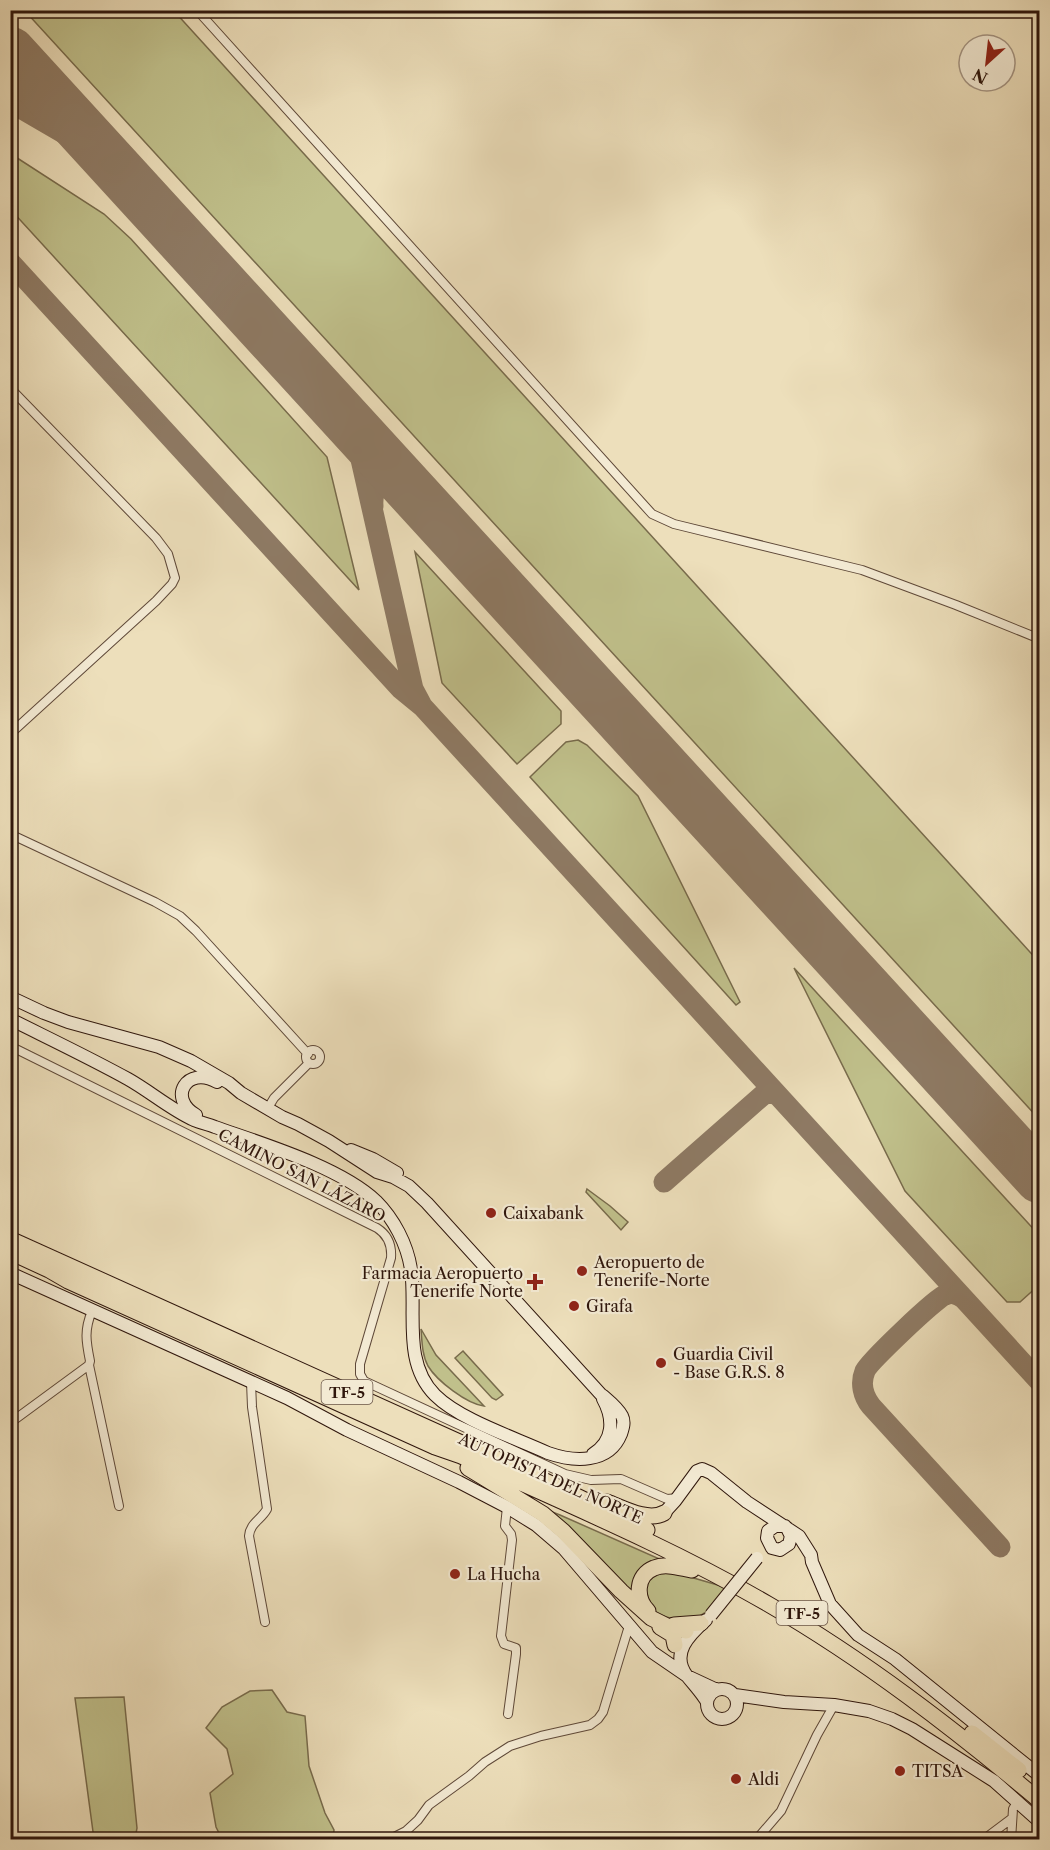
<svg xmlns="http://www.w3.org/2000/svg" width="1050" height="1850" font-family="'Libre Caslon Text',serif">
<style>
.green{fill:#c0c08b;stroke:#786b4c;stroke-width:1.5}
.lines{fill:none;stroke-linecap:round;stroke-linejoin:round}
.taxiway{stroke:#8e7a64;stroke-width:21}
.runway{stroke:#8e7a64;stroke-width:51}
.minor-casing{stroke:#5e4838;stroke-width:10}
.secondary-casing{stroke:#2f160c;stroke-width:14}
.motorway-casing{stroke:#2f160c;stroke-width:17}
.minor{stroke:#f3ead3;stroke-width:8}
.secondary{stroke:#f3ead3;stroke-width:12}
.motorway{stroke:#eddfbb;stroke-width:15}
.secondary-bridge-casing{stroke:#2f160c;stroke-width:14;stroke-linecap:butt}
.secondary-bridge{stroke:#f3ead3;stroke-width:12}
.poi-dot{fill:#8f2418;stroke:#f3ead3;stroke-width:2}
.labels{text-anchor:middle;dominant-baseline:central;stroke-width:4.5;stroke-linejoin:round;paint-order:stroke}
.shield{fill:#f3ead3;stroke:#6a5648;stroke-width:1.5}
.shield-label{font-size:15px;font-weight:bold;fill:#2f160c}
.street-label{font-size:16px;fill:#2f160c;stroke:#f3ead3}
.poi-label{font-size:16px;fill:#2f160c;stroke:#f3ead3;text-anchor:start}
</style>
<rect width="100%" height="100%" fill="#eddfbb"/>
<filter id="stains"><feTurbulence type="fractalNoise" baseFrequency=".00333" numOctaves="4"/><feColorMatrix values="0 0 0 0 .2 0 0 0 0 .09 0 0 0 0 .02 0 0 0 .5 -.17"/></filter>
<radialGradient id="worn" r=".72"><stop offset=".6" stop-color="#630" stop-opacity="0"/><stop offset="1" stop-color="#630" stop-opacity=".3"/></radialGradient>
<!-- green -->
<path class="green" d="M25 11H174L1039 962V1119Z
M11 154 104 214 131 239 327 457 359 590 11 210Z
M415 552 561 711V724L517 764 442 683Z
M578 740 587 745 638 796 740 1002 736 1005 530 777 566 742Z
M794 968 1039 1235V1285L1020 1302H1007L905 1191Z
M587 1189 610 1206 628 1222 621 1230 586 1192Z
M421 1329 436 1355 484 1406C467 1404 437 1381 428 1366 422 1355 422 1341 421 1329Z
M463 1351 503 1395 496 1400 492 1398 455 1358Z
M542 1508 560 1515 664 1561 635 1598Z
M673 1572 728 1588C719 1599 710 1612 697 1617 680 1624 649 1617 646 1596 645 1592 646 1586 647 1582L655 1575Z
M272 1690 287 1712 305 1716 309 1766 325 1813 334 1830 333 1839H222L216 1827 210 1793 233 1774 227 1749 206 1728 222 1707 250 1691Z
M124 1697 137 1828 135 1839H94L75 1698Z"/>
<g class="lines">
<!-- taxiway -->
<path class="taxiway" d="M10 102 108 159
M10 262 400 688 422 706 1040 1382
M322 393C338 413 350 432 360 455L413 689 421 704
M373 506C371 481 392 476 410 489
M664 1182 763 1095 767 1093 776 1094
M963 1298C957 1294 952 1292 945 1295 936 1298 869 1362 865 1371 860 1383 863 1396 871 1406L1000 1547"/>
<!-- runway -->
<path class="runway" d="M10 52 1040 1178"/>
<defs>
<path id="minor" d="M197 10 652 514 674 524 862 570 956 605 1040 639
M10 388 156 538 168 554 175 578 172 584 156 601 10 734
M10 834 155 902 180 916 196 931 308 1054
M10 1046 377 1228C388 1235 392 1245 391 1258L360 1364V1374L364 1381 565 1474 591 1480 621 1479 667 1499 678 1498
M306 1057a7 7 0 1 1 14 0a7 7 0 1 1-14 0Z
M268 1108 274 1098 309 1063
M89 1365 119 1506
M251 1382 252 1407 267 1509C261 1520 250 1523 249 1536L265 1622
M10 1423 89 1365 90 1361C86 1341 84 1330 92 1311
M507 1507 505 1526 511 1534 512 1540 501 1636 504 1644 516 1648V1654L508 1714
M388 1840 406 1831 418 1820 429 1805 469 1776 485 1762 510 1746 541 1736 590 1725 598 1719 603 1712 629 1626
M756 1840 781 1811 817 1735 834 1705
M983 1840 1011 1819
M1011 1840 1013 1809 1017 1802"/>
<path id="secondary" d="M10 997 44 1013 68 1022 159 1047 191 1061 229 1083 241 1093 282 1117 298 1124 329 1141 377 1172 393 1177 409 1186 427 1203 606 1400
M10 1019C50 1039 90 1058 128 1079 151 1092 170 1109 194 1120 201 1123 208 1124 215 1127 263 1144 340 1167 376 1201 394 1219 407 1244 411 1269 417 1311 402 1362 435 1395 460 1420 516 1438 548 1453 574 1462 609 1464 621 1434 623 1428 625 1422 622 1416 618 1408 609 1401 602 1395
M196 1115C167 1098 187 1065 217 1082
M351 1150 373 1159 397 1173
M10 1273 287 1398 347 1430 459 1482 507 1507 536 1525 564 1549 652 1652 687 1676 717 1690
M593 1454C614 1441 614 1419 603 1399
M664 1513 675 1501 697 1471 702 1469 711 1473 747 1502 799 1536 811 1555 812 1562 830 1604 858 1635 895 1659 1040 1776
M785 1526H775L768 1531 767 1538 772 1548 780 1550 789 1544 791 1536 787 1528
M706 1620C689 1635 670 1654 687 1676 694 1685 701 1692 707 1702
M707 1704a15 15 0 1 1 30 0a15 15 0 1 1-30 0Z
M735 1695 784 1702 834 1705 869 1711 892 1719 912 1729 994 1781 1040 1822"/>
<path id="motorway" d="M10 1239 539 1478 647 1530
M10 1252 49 1270 68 1281 435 1447 461 1456C564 1503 670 1547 768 1604 865 1660 954 1729 1040 1801
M468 1468 543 1514 563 1531 621 1591 651 1618 669 1627 686 1631
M607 1502C623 1508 648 1522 664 1513
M648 1611C635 1598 636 1575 654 1568 666 1563 680 1568 692 1570
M674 1625 701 1623
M660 1627 673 1635 675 1645
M972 1733 1019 1770"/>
</defs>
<!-- minor casing -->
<use href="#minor" class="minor-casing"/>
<!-- secondary casing -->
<use href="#secondary" class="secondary-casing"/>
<!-- motorway casing -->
<use href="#motorway" class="motorway-casing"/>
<!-- minor -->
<use href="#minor" class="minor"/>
<!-- secondary -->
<use href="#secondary" class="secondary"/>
<!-- motorway -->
<use href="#motorway" class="motorway"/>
<defs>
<path id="secondary-bridge" d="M711 1615 757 1558"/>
</defs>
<!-- secondary-bridge casing -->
<use href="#secondary-bridge" class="secondary-bridge-casing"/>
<!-- secondary-bridge -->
<use href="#secondary-bridge" class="secondary-bridge"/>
</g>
<!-- markers -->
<g class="poi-dot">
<circle cx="491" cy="1213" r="6"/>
<circle cx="582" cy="1271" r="6"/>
<path d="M532 1273h6v6h6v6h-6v6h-6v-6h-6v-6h6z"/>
<circle cx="574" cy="1306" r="6"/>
<circle cx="661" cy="1363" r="6"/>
<circle cx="455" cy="1574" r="6"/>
<circle cx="900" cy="1771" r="6"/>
<circle cx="736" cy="1779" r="6"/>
</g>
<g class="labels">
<!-- shield labels -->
<g class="shield">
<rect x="321.5" y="1380" width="51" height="24" rx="4.5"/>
<rect x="776.5" y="1601" width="51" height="24" rx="4.5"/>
</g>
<g class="shield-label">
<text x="347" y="1392">TF-5</text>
<text x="802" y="1613">TF-5</text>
</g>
<!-- street labels -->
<g class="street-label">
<text transform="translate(302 1175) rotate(27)">CAMINO SAN LÁZARO</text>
<text transform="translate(551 1478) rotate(24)">AUTOPISTA DEL NORTE</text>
</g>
<!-- poi labels -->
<g class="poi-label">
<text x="503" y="1213">Caixabank</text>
<text x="594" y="1262">Aeropuerto de<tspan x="594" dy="18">Tenerife-Norte</tspan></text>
<text x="523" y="1273" text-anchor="end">Farmacia Aeropuerto<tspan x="523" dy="18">Tenerife Norte</tspan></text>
<text x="586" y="1306">Girafa</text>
<text x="673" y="1354">Guardia Civil<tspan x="673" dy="18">- Base G.R.S. 8</tspan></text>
<text x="467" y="1574">La Hucha</text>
<text x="912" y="1771">TITSA</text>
<text x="748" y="1779">Aldi</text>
</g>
</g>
<!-- margin -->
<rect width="1050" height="1850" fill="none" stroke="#eddfbb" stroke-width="36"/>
<rect x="12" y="12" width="1026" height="1826" fill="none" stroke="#2f160c" stroke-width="3"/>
<rect x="18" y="18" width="1014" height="1814" fill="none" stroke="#2f160c" stroke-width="1.5"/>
<!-- north arrow -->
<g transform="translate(987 63) rotate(207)"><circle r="28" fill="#f3ead3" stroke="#a59583" stroke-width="1.5"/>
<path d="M0-4.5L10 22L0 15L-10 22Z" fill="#8f2418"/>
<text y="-9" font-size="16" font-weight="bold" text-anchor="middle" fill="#2f160c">N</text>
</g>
<rect width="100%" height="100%" filter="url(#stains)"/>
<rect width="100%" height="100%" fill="url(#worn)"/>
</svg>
